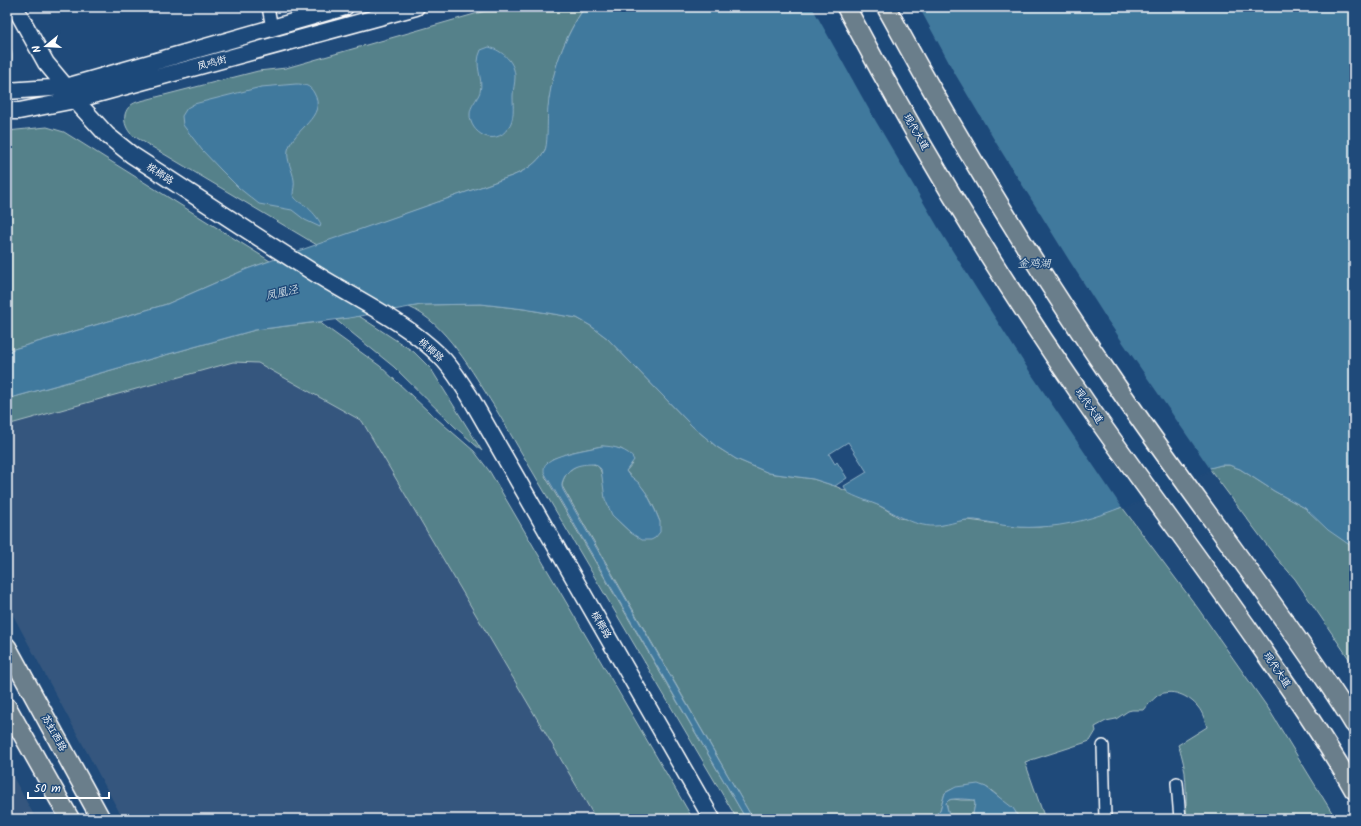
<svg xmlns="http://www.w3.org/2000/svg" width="1361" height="826" font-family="Kalam,'LXGW WenKai TC',sans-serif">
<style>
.built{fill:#35577e}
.green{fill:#54818a;stroke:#aac0c4}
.water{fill:#41799d;stroke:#8dafc4}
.pier{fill:#1f4a7a}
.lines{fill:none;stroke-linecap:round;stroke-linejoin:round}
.street-casing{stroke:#fff;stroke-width:14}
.secondary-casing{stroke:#fff;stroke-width:19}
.primary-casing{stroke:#fff;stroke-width:21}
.street{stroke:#1f4a7a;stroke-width:11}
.secondary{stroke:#1f4a7a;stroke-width:16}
.primary{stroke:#6b7e8b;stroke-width:18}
.labels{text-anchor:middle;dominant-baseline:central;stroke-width:3;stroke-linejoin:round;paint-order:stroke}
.street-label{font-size:10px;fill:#fff;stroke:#1f4a7a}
.water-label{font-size:11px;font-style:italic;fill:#d0dee6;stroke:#1f4a7a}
</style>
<rect width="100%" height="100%" fill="#1f4a7a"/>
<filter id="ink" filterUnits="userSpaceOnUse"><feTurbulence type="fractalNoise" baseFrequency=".025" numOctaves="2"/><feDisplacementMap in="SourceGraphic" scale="8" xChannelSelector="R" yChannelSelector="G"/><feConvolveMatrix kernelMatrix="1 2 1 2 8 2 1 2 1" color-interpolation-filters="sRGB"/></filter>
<g filter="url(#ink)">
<!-- built -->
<path class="built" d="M216 340 362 421 596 819H123L7 604V399Z
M7 766 36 819H7Z"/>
<!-- green -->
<path class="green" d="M499 7H585C565 35 554 67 549 101 547 113 550 140 545 150 538 163 525 171 512 176L317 245 132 135C121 124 122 107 137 102L258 71 286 68Z
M7 40C12 50 15 60 7 69Z
M47 127 64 132 270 261 247 269 167 304 7 351V131Z
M481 304 524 309 577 318 591 326 607 338 692 426 717 447 736 459 769 473 813 479 835 486 880 506 900 518 942 525 956 521 968 520 1021 527H1040L1088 518 1122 507 1197 607 1268 708 1336 819H1186C1186 794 1188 769 1178 745L1207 727C1205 721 1203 713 1198 707 1189 696 1171 687 1157 696 1152 700 1148 705 1144 710H1132L1128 711 1116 719 1106 721 1095 727 1096 731 1090 741 1025 762 1045 819H1019C1015 809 1010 807 1002 800 989 788 985 783 966 786 958 788 952 788 945 793L940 810 932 819H753L562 486C563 469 584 458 598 466 605 474 603 495 609 508 614 519 623 525 631 533L660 522C655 509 649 495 640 485 636 480 630 477 626 471L632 464 624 451 621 449 602 446 573 452 552 459 545 476 746 819H737L494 406C473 373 445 322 409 307L421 305Z
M359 316 414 352 431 369 482 451 454 426 394 367 336 320Z
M319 322 380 366 429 412 474 451 490 472 693 819H596L362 421 258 363 233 362 7 425V399L255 330Z
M1221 465H1229L1240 469 1274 491 1305 508 1336 535 1354 548V666L1295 579 1275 556 1209 468Z
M953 799 961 800H974L975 804 972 819H950L946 803 949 800Z"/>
<!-- water -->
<path class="water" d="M585 7H1354V548L1328 530 1305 508 1274 491 1240 469 1229 465H1221L1206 469C1156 492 1094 526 1038 527 1026 528 1014 527 1002 525 993 523 984 521 975 520 961 519 956 523 943 525 920 530 900 516 880 506 873 503 852 496 847 492 846 490 845 488 844 486L867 472 848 442 829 454 835 464 837 462 847 478 835 486 813 479 769 473 736 459 717 447 692 426 607 338 591 326 577 318 524 309 481 304 421 305 349 318 255 330 7 399V351L167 304 247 269 512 176C525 171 538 163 545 150 548 144 547 116 548 107 552 71 564 37 585 7Z
M489 47C503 51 515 62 515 77 515 84 513 89 513 96 513 107 515 119 508 128 495 148 469 133 470 114 470 106 477 100 480 92 484 77 473 67 481 50Z
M296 84C303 84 310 85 314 93 328 117 293 129 288 150 286 160 293 171 294 180 295 185 293 190 293 195 297 202 300 202 306 206 312 211 318 218 321 224L320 227 305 220 292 210 259 204 239 188 220 169 202 150 183 125 182 116 187 108 194 104 261 87Z
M602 446C612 446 629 449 634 460L626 471 628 474 639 483 647 494 655 510 660 522V532L655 538 651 540H642L631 533 612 515 605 499 601 469 595 464C582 464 570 465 564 478 562 482 561 485 563 490L753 819H746L544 472C544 468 544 465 547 463 555 454 589 449 602 446Z
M978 784 986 787 1013 808 1015 811 1019 819H972L975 804 974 800C968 799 953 798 949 800L946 803 950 819H932L940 810 945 793 956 787Z"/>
<!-- pier -->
<path class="pier" d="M812 7H919L954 72 998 146 1069 260 1108 321 1211 470 1123 509 1030 372 981 296 942 234 871 113Z"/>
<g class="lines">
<defs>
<path id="street" d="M268 7 272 28
M1103 746 1105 819
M1177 783 1180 819"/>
<path id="secondary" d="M15 7 46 63 66 87 75 100 107 135 132 155C191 193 249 232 308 269 351 297 404 320 440 356 452 367 460 382 469 395L712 819
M7 91 66 87 345 7
M7 111H19L75 100 416 7"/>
<path id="primary" d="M846 7C918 144 999 277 1087 404 1146 489 1209 571 1267 656 1298 700 1328 744 1354 790
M886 7C956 136 1031 261 1114 382 1167 460 1225 536 1279 613 1305 650 1331 686 1354 724
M7 647 101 819
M7 707 70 819"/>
</defs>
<!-- street casing -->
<use href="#street" class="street-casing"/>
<!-- secondary casing -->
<use href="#secondary" class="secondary-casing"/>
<!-- primary casing -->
<use href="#primary" class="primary-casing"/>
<!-- street -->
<use href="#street" class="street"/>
<!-- secondary -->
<use href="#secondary" class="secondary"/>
<!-- primary -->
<use href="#primary" class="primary"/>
</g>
</g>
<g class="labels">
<!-- street labels -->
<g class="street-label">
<text transform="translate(212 63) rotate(-15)">凤鸣街</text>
<text transform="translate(916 132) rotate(60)">现代大道</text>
<text transform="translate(160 174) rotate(33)">槟榔路</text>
<text transform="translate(431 350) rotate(42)">槟榔路</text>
<text transform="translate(1089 406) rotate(55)">现代大道</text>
<text transform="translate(601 625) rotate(60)">槟榔路</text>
<text transform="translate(1277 670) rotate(56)">现代大道</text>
<text transform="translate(54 733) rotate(61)">苏虹西路</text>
</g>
<!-- water labels -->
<g class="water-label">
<text x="1034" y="264">金鸡湖</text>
<text transform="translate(282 293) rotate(-13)">凤凰泾</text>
</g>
</g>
<!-- margin -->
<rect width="1361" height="826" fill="none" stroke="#1f4a7a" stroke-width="24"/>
<rect x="12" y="12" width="1337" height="802" fill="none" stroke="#fff" stroke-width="1.5" filter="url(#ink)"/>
<!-- north arrow -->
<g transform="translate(46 46) rotate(252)" stroke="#1f4a7a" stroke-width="3" paint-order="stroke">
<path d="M0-3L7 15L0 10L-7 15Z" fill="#ffffff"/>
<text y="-6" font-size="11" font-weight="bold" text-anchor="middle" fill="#ffffff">N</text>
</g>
<!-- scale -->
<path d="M28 792v6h81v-6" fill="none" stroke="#ffffff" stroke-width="2"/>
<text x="34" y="792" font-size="12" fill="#ffffff" stroke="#1f4a7a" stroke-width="3" paint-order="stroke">50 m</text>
</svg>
